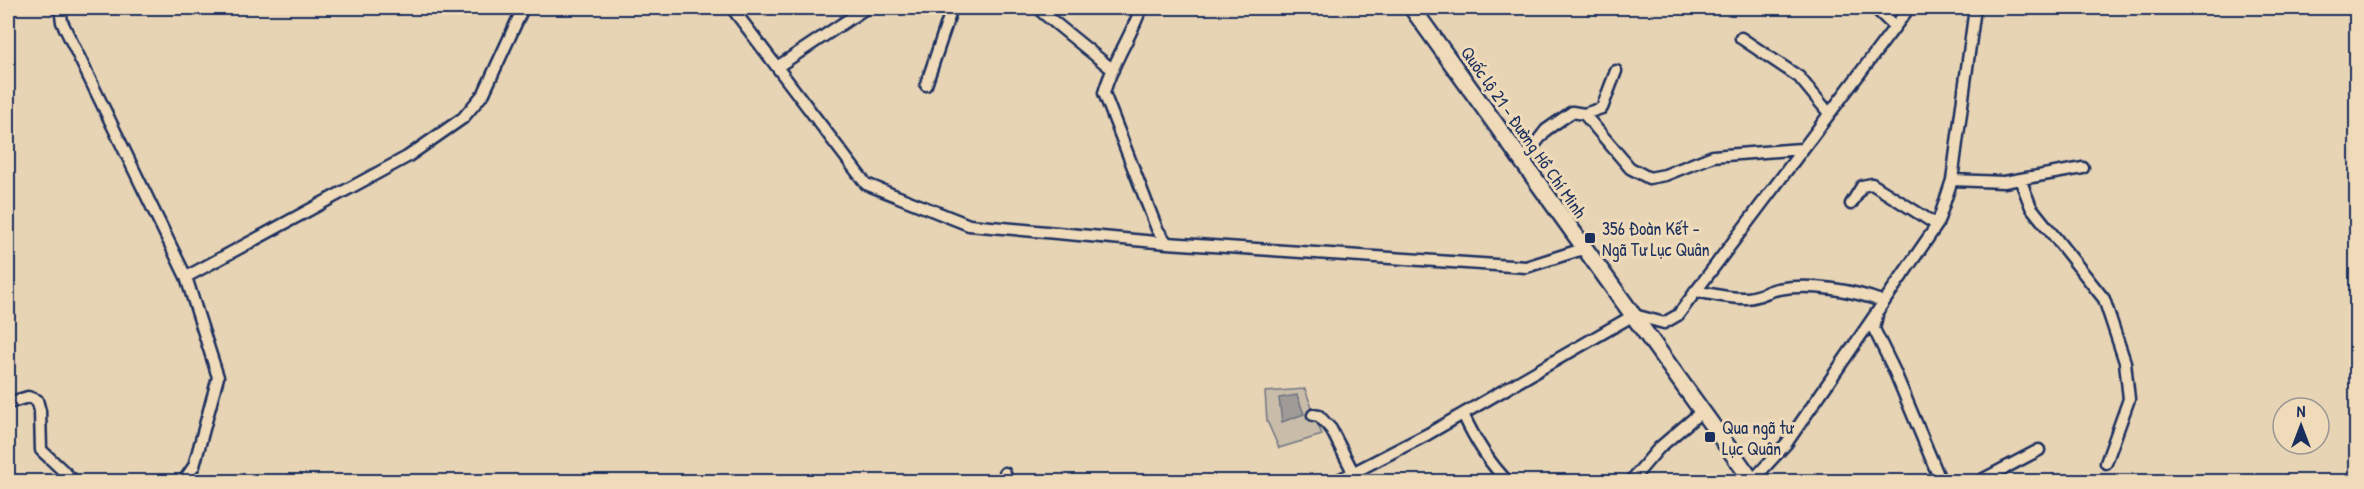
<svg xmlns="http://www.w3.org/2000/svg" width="2364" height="489" font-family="'Patrick Hand',sans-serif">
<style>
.green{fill:#c9bca9;stroke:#727684;stroke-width:1.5}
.water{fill:#a09b97;stroke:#6b7080;stroke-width:1.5}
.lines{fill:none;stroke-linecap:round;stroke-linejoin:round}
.minor-casing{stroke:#1b2f5e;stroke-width:15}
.highway-casing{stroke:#1b2f5e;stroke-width:20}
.minor{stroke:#efdbb9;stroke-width:10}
.highway{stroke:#efdbb9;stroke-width:15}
.poi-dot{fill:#1b2f5e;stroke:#efdbb9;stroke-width:2}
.labels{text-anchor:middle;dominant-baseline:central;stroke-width:6;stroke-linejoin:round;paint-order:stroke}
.street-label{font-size:18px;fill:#1b2f5e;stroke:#efdbb9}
.poi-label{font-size:18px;fill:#1b2f5e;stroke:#efdbb9;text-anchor:start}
</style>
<rect width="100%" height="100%" fill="#e7d4b5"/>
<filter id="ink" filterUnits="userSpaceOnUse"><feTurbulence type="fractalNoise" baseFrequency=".0167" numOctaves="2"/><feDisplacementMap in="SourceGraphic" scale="12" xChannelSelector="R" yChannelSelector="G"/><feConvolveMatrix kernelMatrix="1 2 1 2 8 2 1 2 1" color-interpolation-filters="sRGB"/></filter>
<g filter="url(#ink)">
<!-- green -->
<path class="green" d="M1305 389 1322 435 1279 448 1267 421 1265 392Z"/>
<!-- water -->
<path class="water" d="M1297 395 1304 414 1282 422 1279 398Z"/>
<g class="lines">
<defs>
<path id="minor" d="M60 8 62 22 186 277 218 377 194 466 183 482
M732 8 866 184 969 225 1167 243 1526 267 1583 249
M1141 8C1131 37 1112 63 1104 93L1157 229 1167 243
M1875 8 1894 26
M1043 13 1113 70
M1741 38 1799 77 1828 112
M777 67 866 8
M926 85 952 8
M1584 114 1630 168 1649 178 1665 175 1713 156 1801 149
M1521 162 1546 130 1572 112 1584 114 1602 108 1616 71
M2020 179 2031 207 2104 299 2125 362 2129 399 2106 463
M1952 180 2004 182 2083 168
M1851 204 1862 186 1872 184 1937 225
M186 277 407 157 463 118 484 93 523 8
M1695 291C1712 294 1730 299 1746 298 1758 298 1767 291 1778 289 1811 283 1852 290 1884 302
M1877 315 1874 329 1894 370 1941 482
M8 403 28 397 37 400 40 411 41 450 75 482
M1463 414C1475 440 1488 462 1508 482
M1313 415 1319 416 1331 429 1353 472
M1005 473 1006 482
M1752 481 1786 444 1937 225 1952 180 1975 8
M1335 482 1428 434 1634 315 1664 323 1678 315 1909 8
M1630 482 1659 448 1701 412
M1978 482 2039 450"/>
<path id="highway" d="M1412 8 1753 482"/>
</defs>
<!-- minor casing -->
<use href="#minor" class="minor-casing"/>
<!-- highway casing -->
<use href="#highway" class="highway-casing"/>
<!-- minor -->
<use href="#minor" class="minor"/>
<!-- highway -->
<use href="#highway" class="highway"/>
</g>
</g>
<!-- markers -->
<g class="poi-dot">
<rect x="1584" y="232" width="12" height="12" rx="3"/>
<rect x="1704" y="431" width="12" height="12" rx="3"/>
</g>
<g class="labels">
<!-- street labels -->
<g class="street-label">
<text transform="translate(1524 132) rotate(55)">Quốc lộ 21 - Đường Hồ Chí Minh</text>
</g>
<!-- poi labels -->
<g class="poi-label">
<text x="1602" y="228">356 Đoàn Kết -<tspan x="1602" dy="21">Ngã Tư Lục Quân</tspan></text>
<text x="1722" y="427">Qua ngã tư<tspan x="1722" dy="21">Lục Quân</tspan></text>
</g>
</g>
<!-- margin -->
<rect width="2364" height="489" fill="none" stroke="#efdbb9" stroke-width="30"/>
<rect x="15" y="15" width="2334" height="459" fill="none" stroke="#1b2f5e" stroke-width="2" filter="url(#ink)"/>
<!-- north arrow -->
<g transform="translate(2301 426)"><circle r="28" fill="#efdbb9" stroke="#9a9695" stroke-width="1.5"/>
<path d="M0-4.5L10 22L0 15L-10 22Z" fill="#1b2f5e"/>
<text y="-9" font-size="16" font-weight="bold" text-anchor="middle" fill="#1b2f5e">N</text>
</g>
</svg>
